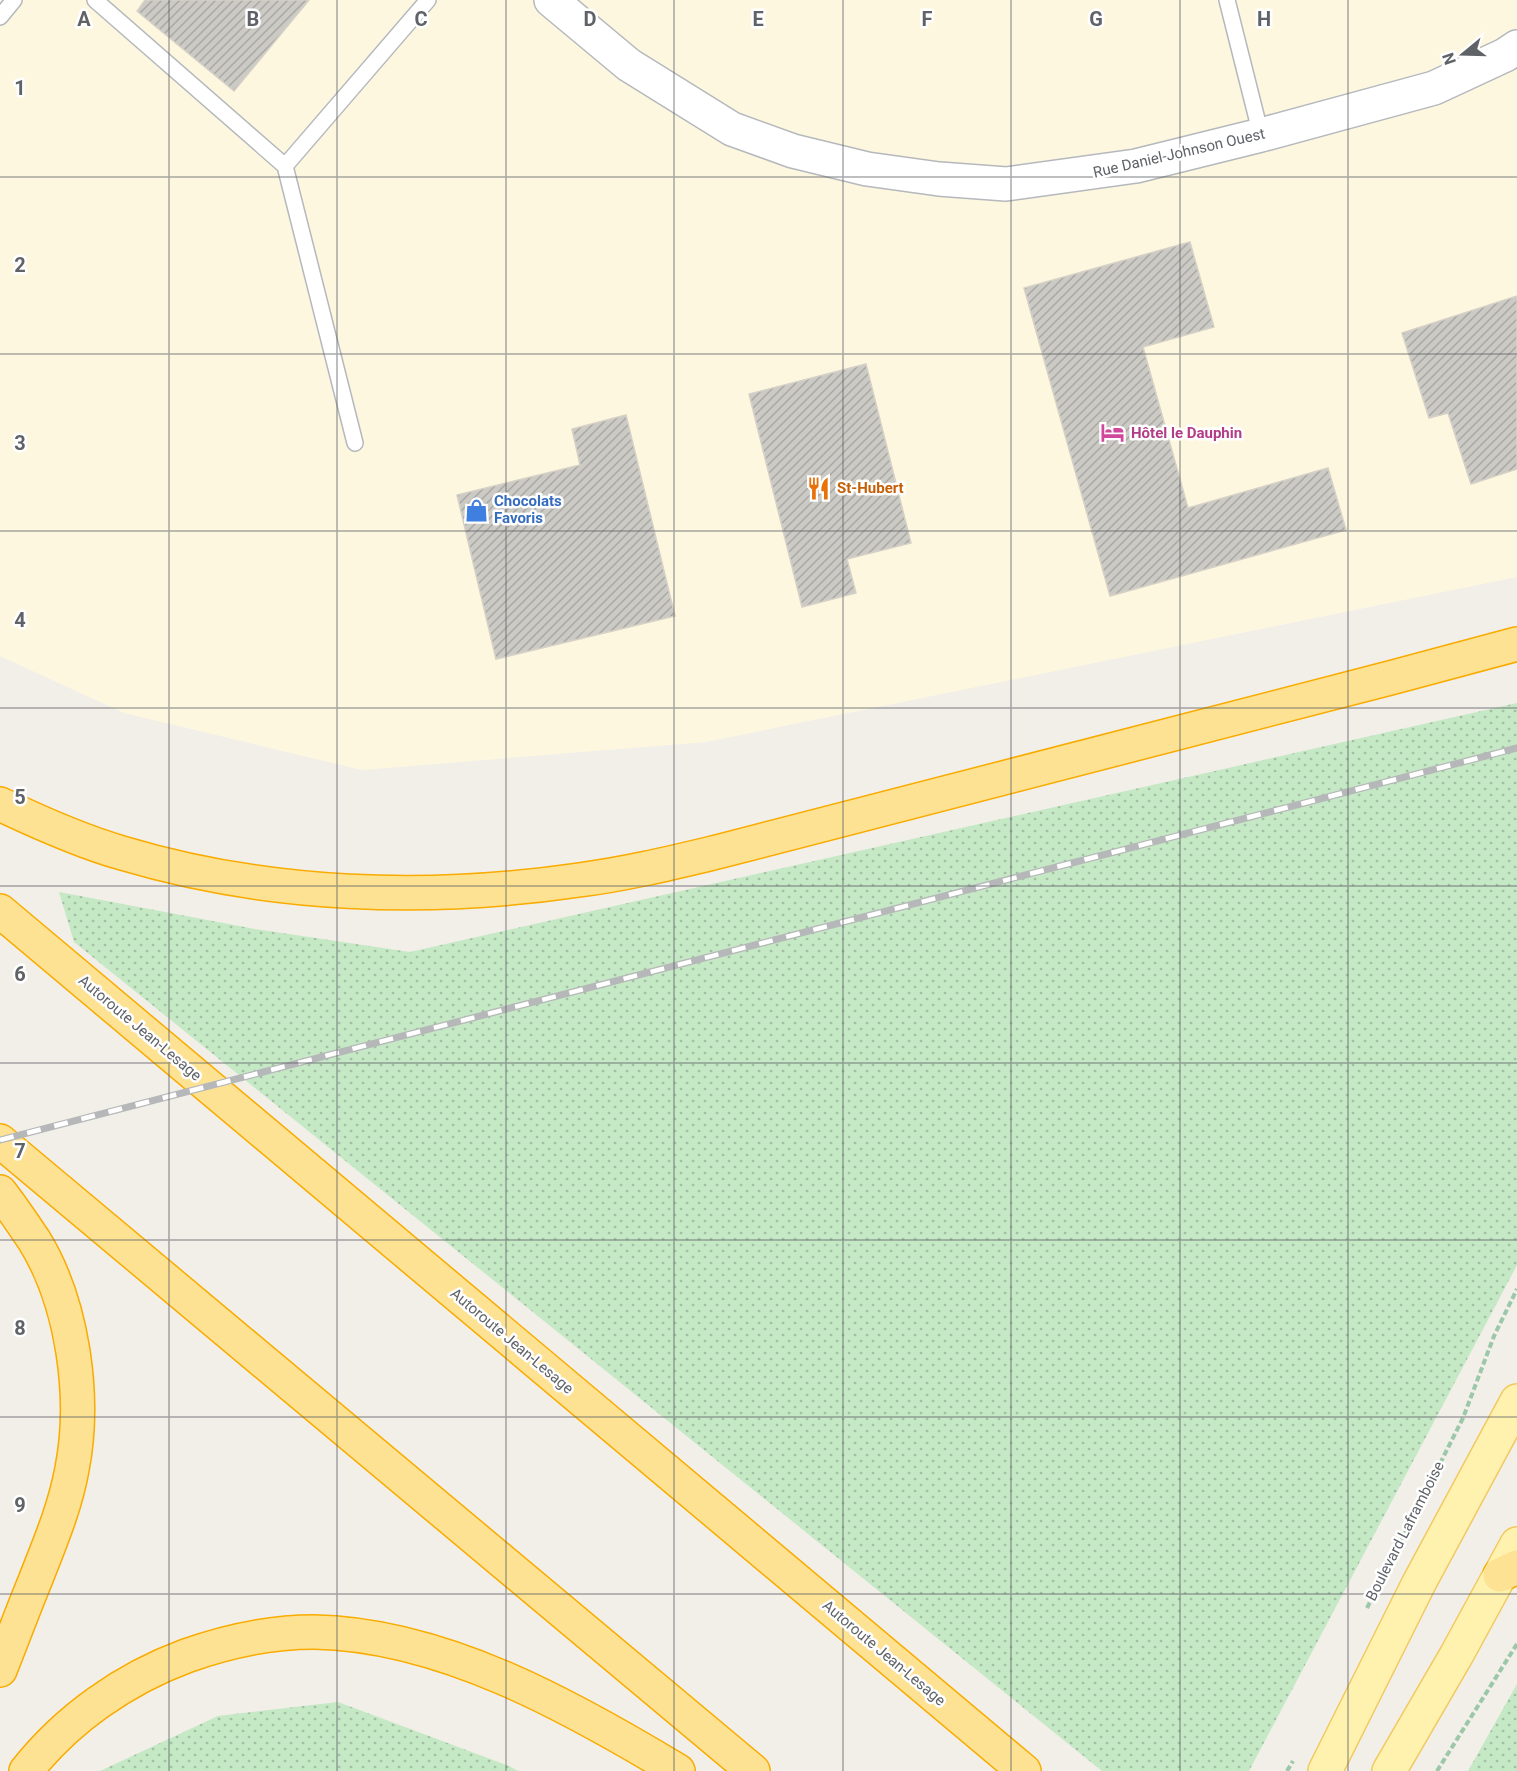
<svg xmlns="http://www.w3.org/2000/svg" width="1517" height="1771" font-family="Roboto,sans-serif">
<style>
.commercial{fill:#fef7e0}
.grass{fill:url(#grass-dots)}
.building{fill:url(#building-hatch);stroke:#d6d1c6;stroke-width:1.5}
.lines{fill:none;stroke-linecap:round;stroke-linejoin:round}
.service-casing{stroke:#b5b8bc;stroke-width:18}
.tertiary-casing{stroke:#b5b8bc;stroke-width:36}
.primary-casing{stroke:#f2c960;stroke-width:36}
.motorway-casing{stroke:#f9ab00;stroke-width:36}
.path{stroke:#9cc7a9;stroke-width:4;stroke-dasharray:6 3;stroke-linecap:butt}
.service{stroke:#fff;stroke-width:15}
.tertiary{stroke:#fff;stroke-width:33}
.primary{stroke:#fff2af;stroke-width:33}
.motorway{stroke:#fde293;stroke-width:33}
.rail-casing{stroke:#b6b7b8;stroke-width:7}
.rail{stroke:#fff;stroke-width:4.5;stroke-dasharray:14;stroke-linecap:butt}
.grid{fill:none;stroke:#5f6368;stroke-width:1.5;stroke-opacity:0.55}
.labels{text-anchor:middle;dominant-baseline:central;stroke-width:5;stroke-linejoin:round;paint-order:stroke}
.street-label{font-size:15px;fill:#5f6368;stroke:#fff}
.hotel-label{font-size:15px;font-weight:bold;fill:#b23c85;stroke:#fff;text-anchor:start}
.food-label{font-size:15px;font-weight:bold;fill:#c56008;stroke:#fff;text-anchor:start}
.shop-label{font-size:15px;font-weight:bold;fill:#366cbe;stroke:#fff;text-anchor:start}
.grid-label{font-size:20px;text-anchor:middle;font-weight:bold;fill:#5f6368;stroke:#fff;stroke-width:5;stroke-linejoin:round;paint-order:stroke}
</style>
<defs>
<pattern id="grass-dots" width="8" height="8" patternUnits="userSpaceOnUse" patternTransform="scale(1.5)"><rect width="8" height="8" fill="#c5e8c5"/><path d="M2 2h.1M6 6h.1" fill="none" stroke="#a3c0a4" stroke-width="1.8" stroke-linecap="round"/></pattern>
<pattern id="building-hatch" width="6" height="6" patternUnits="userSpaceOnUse" patternTransform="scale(1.5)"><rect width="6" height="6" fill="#cccac5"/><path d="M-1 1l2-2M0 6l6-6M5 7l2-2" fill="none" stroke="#a9a8a4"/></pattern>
</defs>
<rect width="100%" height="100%" fill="#f1efe8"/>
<!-- commercial -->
<path class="commercial" d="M0 0H1517V577L706 742 362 770 124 713 0 656Z"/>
<!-- grass -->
<path class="grass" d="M1517 703V1265L1249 1771H1102L74 942 59 892 255 929 410 952Z
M1517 1684V1771H1468Z
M338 1702 509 1766 518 1771H100L218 1716Z"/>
<!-- building -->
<path class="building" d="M145 0H309L234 91 137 11Z
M1190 242 1214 327 1143 347 1188 508 1328 468 1346 530 1110 596 1024 288Z
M1517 296V469L1471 484 1448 413 1429 418 1402 333Z
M866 364 911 543 847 559 856 593 802 607 749 394Z
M626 415 675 616 496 659 457 495 580 465 572 429Z"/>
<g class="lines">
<defs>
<path id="service" d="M95 0 285 166 355 443
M1227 0 1261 135
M0 17 14 0
M285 166 428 0"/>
<path id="tertiary" d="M551 0 629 65 732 129 793 151 867 169 939 179 1006 184 1136 166 1261 135 1434 88 1505 55 1517 47"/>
<path id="primary" d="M1325 1771 1419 1583 1517 1401
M1389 1771 1457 1654 1517 1544"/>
<path id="motorway" d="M0 804C40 823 80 841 122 853 269 897 428 902 579 880 626 874 671 863 717 852L1390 678 1517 644
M0 911 1024 1771
M0 1141 753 1771
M0 1192C12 1207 23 1224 34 1240 73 1303 86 1397 72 1469 65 1508 49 1545 35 1581 23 1610 12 1640 0 1670
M1500 1575 1517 1567
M26 1771C67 1719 124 1679 186 1656 228 1641 270 1632 314 1632 442 1634 572 1707 678 1771"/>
</defs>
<!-- service casing -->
<use href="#service" class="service-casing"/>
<!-- tertiary casing -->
<use href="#tertiary" class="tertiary-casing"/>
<!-- primary casing -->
<use href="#primary" class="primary-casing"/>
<!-- motorway casing -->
<use href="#motorway" class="motorway-casing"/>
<!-- path -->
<path class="path" d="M1367 1608 1463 1418 1494 1336 1517 1289
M1287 1771 1293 1761
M1437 1771 1517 1644"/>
<!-- service -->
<use href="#service" class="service"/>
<!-- tertiary -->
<use href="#tertiary" class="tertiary"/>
<!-- primary -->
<use href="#primary" class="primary"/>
<!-- motorway -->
<use href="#motorway" class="motorway"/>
<defs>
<path id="rail" d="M0 1140 1517 748"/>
</defs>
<!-- rail casing -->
<use href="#rail" class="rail-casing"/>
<!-- rail -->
<use href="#rail" class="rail"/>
</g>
<!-- grid -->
<path class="grid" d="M169 0V1771M337 0V1771M506 0V1771M674 0V1771M843 0V1771M1011 0V1771M1180 0V1771M1348 0V1771M0 177H1517M0 354H1517M0 531H1517M0 708H1517M0 886H1517M0 1063H1517M0 1240H1517M0 1417H1517M0 1594H1517"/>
<!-- icons -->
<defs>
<symbol id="hotel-bare" viewBox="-9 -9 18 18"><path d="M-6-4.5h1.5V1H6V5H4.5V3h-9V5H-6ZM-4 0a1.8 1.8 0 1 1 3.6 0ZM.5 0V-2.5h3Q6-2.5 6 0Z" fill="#d1479c" stroke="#fff" stroke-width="2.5" paint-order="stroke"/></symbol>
<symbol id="restaurant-bare" viewBox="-9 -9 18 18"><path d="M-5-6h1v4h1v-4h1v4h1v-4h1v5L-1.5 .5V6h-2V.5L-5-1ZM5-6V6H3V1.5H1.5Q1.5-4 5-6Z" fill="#e8710a" stroke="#fff" stroke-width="2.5" paint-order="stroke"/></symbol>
<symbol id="shop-bare" viewBox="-9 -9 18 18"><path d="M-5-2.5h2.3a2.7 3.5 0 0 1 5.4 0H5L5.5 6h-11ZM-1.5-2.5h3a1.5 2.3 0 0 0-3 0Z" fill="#3f7fe0" stroke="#fff" stroke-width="2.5" paint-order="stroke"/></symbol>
</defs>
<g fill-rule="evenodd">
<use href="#hotel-bare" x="1096" y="416" width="33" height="33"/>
<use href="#restaurant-bare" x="802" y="472" width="33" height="33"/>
<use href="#shop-bare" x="460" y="494" width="33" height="33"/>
</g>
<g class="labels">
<!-- street labels -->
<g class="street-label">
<text transform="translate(1179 153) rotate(-13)">Rue Daniel-Johnson Ouest</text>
<text transform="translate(140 1028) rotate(40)">Autoroute Jean-Lesage</text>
<text transform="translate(512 1341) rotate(40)">Autoroute Jean-Lesage</text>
<text transform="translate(1405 1531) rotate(-63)">Boulevard Laframboise</text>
<text transform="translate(884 1653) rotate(40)">Autoroute Jean-Lesage</text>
</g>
<!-- hotel labels -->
<g class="hotel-label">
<text x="1131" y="433">Hôtel le Dauphin</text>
</g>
<!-- food labels -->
<g class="food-label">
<text x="837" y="488">St-Hubert</text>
</g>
<!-- shop labels -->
<g class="shop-label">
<text x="494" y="501">Chocolats<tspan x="494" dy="17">Favoris</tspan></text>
</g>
</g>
<g class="grid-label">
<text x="84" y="26">A</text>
<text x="253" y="26">B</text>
<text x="421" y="26">C</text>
<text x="590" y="26">D</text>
<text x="758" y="26">E</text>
<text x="927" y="26">F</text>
<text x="1096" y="26">G</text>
<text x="1264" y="26">H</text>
<text x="20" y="95">1</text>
<text x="20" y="272">2</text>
<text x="20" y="450">3</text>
<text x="20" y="627">4</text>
<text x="20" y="804">5</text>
<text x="20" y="981">6</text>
<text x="20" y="1158">7</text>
<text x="20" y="1335">8</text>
<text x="20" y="1512">9</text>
</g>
<!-- north arrow -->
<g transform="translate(1463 54) rotate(251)" stroke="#ffffff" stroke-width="4.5" paint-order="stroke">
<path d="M0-4.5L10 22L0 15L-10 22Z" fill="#5f6368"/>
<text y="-9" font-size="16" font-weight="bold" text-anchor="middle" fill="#5f6368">N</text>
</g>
</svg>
